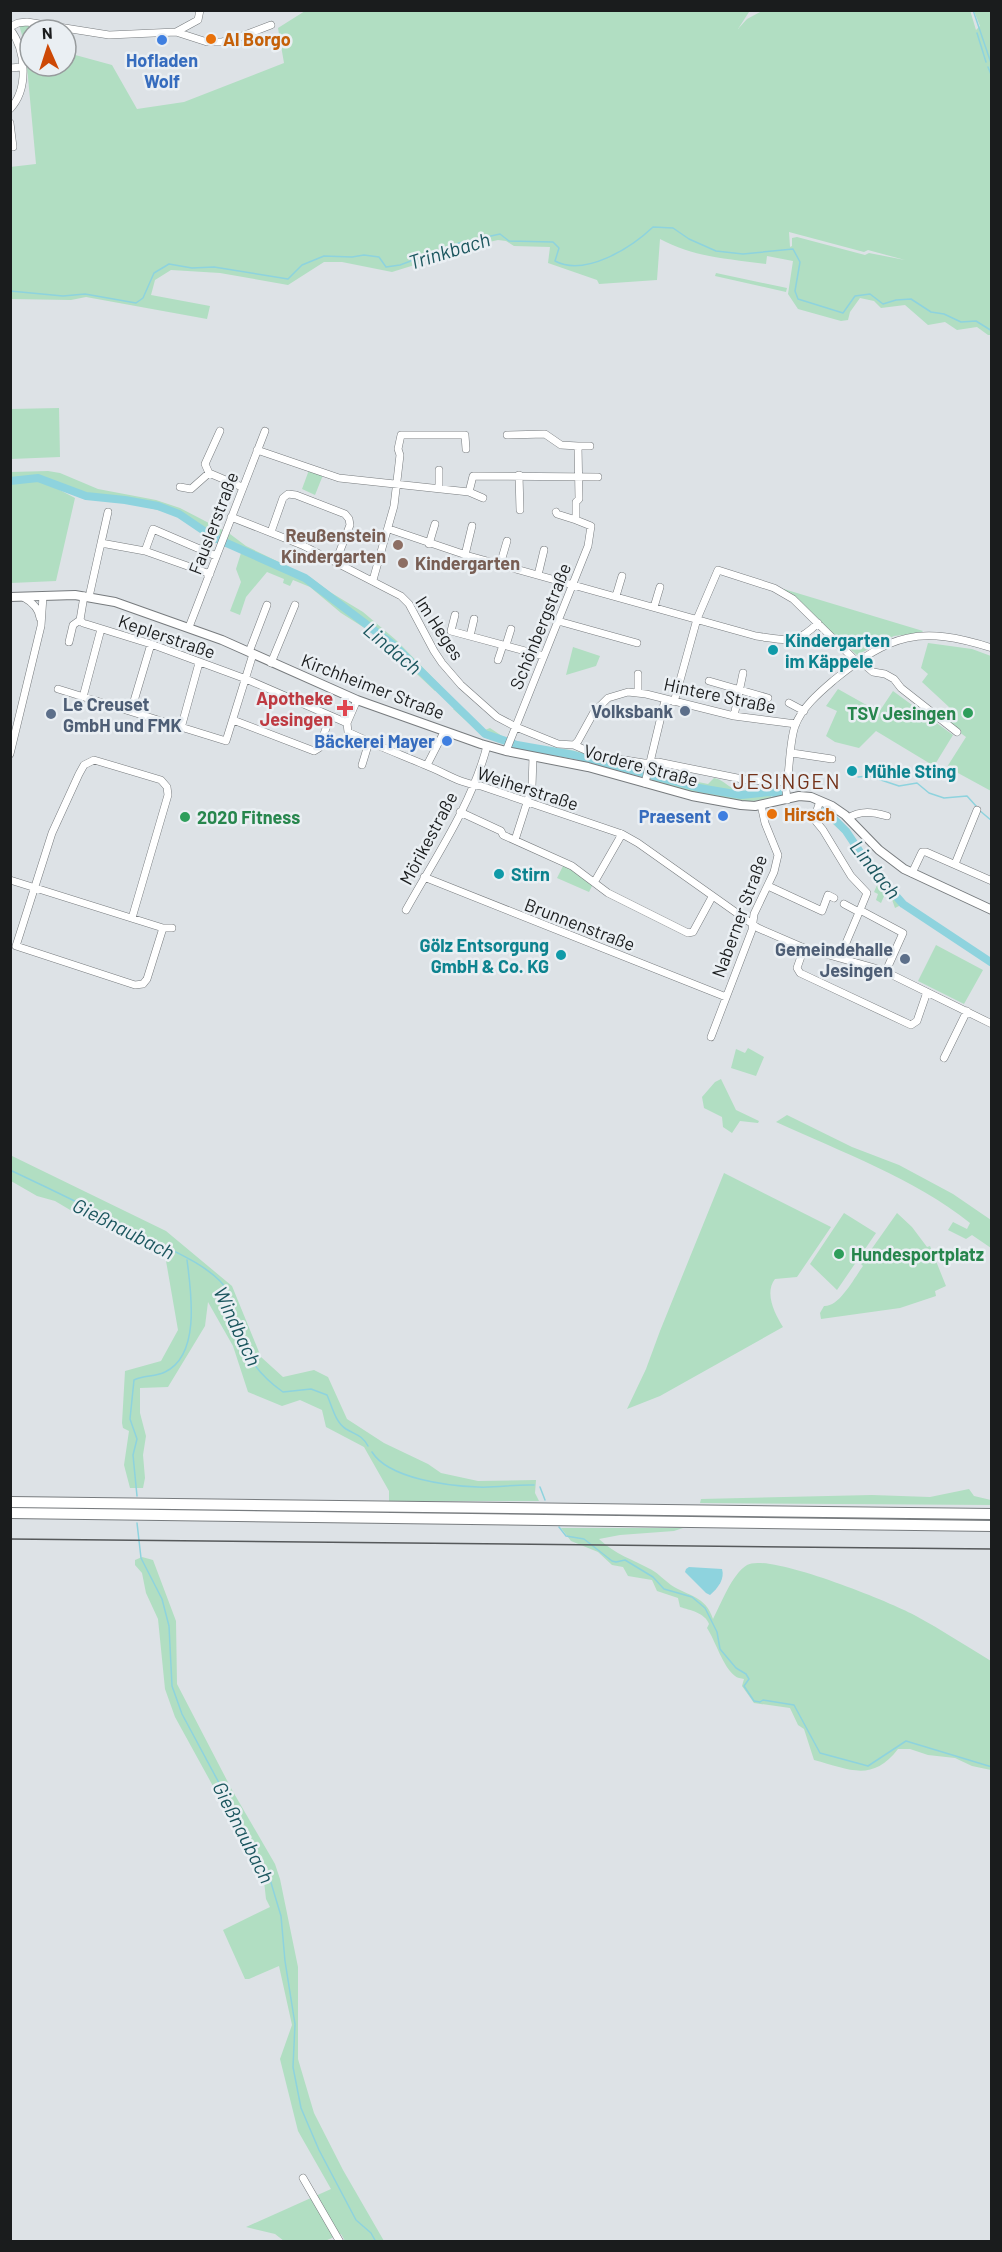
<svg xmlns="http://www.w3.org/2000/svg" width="1002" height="2252" font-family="Barlow,sans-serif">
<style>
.green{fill:#b1dec2;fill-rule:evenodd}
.water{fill:#8ed3de}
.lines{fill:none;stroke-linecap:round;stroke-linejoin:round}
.stream{stroke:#8ed3de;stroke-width:1.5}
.river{stroke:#8ed3de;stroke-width:8}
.minor-casing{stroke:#777b7e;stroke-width:8}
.major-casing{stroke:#777b7e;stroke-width:10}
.highway-casing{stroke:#777b7e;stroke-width:12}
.minor{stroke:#fff;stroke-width:7}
.major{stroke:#fff;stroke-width:8}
.highway{stroke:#fff;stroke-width:10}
.rail{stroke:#56595b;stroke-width:1.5}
.food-dot{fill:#e8710a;stroke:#eaeff3;stroke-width:2}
.shop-dot{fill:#3f7fe0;stroke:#eaeff3;stroke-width:2}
.education-dot{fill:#8d6e63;stroke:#eaeff3;stroke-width:2}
.culture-dot{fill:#0f9aa8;stroke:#eaeff3;stroke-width:2}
.health-dot{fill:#e0444e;stroke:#eaeff3;stroke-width:2}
.service-dot{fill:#5c6f8a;stroke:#eaeff3;stroke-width:2}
.leisure-dot{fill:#2e9e5b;stroke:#eaeff3;stroke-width:2}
.labels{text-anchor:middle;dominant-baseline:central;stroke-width:5;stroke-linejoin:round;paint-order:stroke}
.food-label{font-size:18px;font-weight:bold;fill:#c56008;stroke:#eaeff3;text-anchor:start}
.shop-label{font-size:18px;font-weight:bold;fill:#366cbe;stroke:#eaeff3;text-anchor:end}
.street-label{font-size:18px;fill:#1a1c1d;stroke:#eaeff3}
.education-label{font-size:18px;font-weight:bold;fill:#785e54;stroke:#eaeff3;text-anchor:end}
.culture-label{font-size:18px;font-weight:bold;fill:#0d838f;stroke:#eaeff3;text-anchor:start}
.health-label{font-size:18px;font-weight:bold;fill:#be3a42;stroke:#eaeff3;text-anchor:end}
.service-label{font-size:18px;font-weight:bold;fill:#4e5e75;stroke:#eaeff3;text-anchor:end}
.leisure-label{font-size:18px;font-weight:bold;fill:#27864d;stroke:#eaeff3;text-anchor:start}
.water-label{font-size:20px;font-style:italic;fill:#1b565e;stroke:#eaeff3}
.quarter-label{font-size:21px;letter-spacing:1.5px;fill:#733219;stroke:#eaeff3}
</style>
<rect width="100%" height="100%" fill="#dde2e6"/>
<!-- green -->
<path class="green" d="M970 10 976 30 980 26 974 11H991V335H988L977 327 957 330 945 322 928 325 905 305 881 308 874 301 860 298 850 312 848 320 841 321 798 309 788 294 793 261 767 256 766 264C729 259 693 257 660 239L657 280 599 284 597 280 548 263 550 247 514 246 506 241 498 240 436 254 421 263 392 272 342 262H324L288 285 220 273 171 270 155 280 151 295 210 306 207 319 86 297 71 300 10 299V167L36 164 25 45 19 25 61 30H30V66H66V32L68 53 112 65 137 109 184 102 284 63 278 28 305 11H753L749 12 738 29 747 19 762 11ZM789 232 864 252 868 250 905 260 869 253 865 255 797 237 792 238V246L790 247Z
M716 273 787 288 786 292 715 276Z
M59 408 60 457 11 459V409Z
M309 470 323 475 315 495 302 489Z
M48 471 60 473 98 489 156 500 180 508 230 534 246 546 310 577 330 592 363 612 396 640 441 686 435 691 374 634 341 613 310 587 293 580 290 586 283 583 284 579 267 572 246 597 240 615 230 611 241 582 236 569 241 553 216 541 177 515 123 501 84 499 56 488 75 498 56 581 11 583V472Z
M777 587 923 631 921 633 894 636 857 655Z
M928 643 972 649 991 656V791L947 767 966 737 940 718 949 707 922 682 928 674 921 668Z
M573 647 600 656 596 666 566 675Z
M838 689 879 712 893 691 953 735 934 766 876 731 859 748 835 742 826 736 837 711 826 706Z
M459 704 485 730 490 728 505 738 501 742 484 737 453 709Z
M513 742 570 750 634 764V770L569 753 568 757 516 747Z
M651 777 675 784 679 778 708 784 714 778C725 780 730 790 741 791 752 791 761 785 771 786V799C731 806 692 792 653 782Z
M831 818 845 832 867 865 901 905 895 908 890 894 886 892 881 903 876 900 878 894 874 892 878 883 843 833 830 821Z
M564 864 594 882 589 892 557 878Z
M936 945 983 970 964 1004 918 981Z
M748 1048 764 1057 756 1076 731 1068 736 1049 745 1053Z
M721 1079 736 1110 759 1121 758 1123 740 1121 732 1133 723 1127 722 1117 704 1108 702 1097 715 1082Z
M787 1115 852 1147 899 1165 953 1194 991 1220V1248L972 1235 966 1239 948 1230 953 1222 967 1229 970 1223C914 1178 841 1152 776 1122Z
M10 1155 166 1231 232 1286 261 1357 283 1377 314 1370 328 1377 347 1419 384 1443 428 1464 441 1473 478 1481 536 1480 535 1493 539 1501H389V1491L364 1447 326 1427 322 1410 300 1400 282 1406 248 1392 233 1346 208 1302 205 1326 168 1387 140 1388V1413L146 1436 143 1455 145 1478 143 1488H130L124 1465 129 1431 123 1428 122 1423 125 1371 161 1361 178 1330 165 1255 82 1217 55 1201 37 1196 11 1181Z
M724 1173 831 1227 797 1277 775 1279C764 1293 775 1314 783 1327L660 1396 627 1409 646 1369 660 1331Z
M844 1213 876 1233 837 1290 810 1264Z
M897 1213 912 1227 927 1247 930 1246 946 1286 935 1291 936 1296 900 1308 821 1319 820 1313 824 1306C839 1307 853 1280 863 1266L861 1264Z
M969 1489 974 1496 991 1500V1505L700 1503 701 1499 872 1495 930 1497Z
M561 1528H683L674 1531 620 1535 599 1539C616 1555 632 1559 652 1570 659 1574 664 1580 671 1585 688 1596 706 1596 713 1619 721 1604 732 1574 747 1565 768 1552 893 1603 916 1616 942 1630 966 1646 991 1661V1770L972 1766 955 1758 928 1755 910 1749H898C872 1783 849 1769 814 1760L804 1729 798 1725 790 1708 754 1703 742 1686 744 1679C741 1678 737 1678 735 1676 723 1667 715 1640 707 1628L709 1624C705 1613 690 1610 680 1607L678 1598 657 1591 652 1580 628 1576 623 1567 612 1565 598 1552 571 1541Z
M142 1557 153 1560 176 1621 177 1684 232 1790 275 1864 280 1879 298 1967V2059L314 2113 343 2170 384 2241H345L341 2234 325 2241H284L275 2234 246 2227 331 2189 298 2131 280 2059 292 2025 279 1966 249 1979H245L223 1930 270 1907 266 1899 263 1872 225 1808 175 1717 165 1689 158 1619 146 1593 142 1573 135 1565V1560Z"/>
<!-- water -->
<path class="water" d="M689 1567 722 1569C725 1579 718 1588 710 1595L706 1593 685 1572 686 1569Z"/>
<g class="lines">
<!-- stream -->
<path class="stream" d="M973 10 992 66
M977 33 986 62
M988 67 992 77
M10 291 63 296 85 294 136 303 143 298 154 273 169 264 192 268 214 267 288 279 302 265 324 256 352 257 364 255 379 257 386 267 400 265 459 243 500 234 509 241 553 242 559 248 555 261C585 277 631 248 653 227L673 228 689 239 716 251 743 254 793 249 800 262 795 291 798 299 843 313 855 296 870 294 883 304 896 300 911 299 931 312 944 314 961 322 976 321 992 331
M858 777 869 776 899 786 917 783 929 793 944 798 967 796 976 806
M979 810 992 821
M10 1170C59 1193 106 1216 154 1241 175 1252 202 1263 220 1281 232 1293 231 1312 236 1328 244 1355 260 1376 283 1392L311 1389 327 1395C332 1406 335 1422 346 1429 356 1435 362 1435 368 1446
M372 1452C389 1479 449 1486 478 1487 497 1488 516 1484 534 1485
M540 1487 545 1500
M137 1496 133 1455 137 1439 130 1419 134 1380C144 1375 155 1377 165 1372 201 1355 191 1291 187 1260
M137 1523 141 1558 162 1599 169 1626 172 1686 182 1714 269 1876 281 1916 285 1961 295 2024 293 2067 301 2108 319 2150 356 2220 371 2233 376 2242
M559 1527 566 1536 584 1539 612 1561 616 1562 625 1560 653 1577 664 1589 692 1597 705 1608 717 1632 720 1649 736 1668 746 1674 749 1679 744 1686 754 1701 760 1702 763 1700 794 1705 820 1753 868 1766 906 1741 992 1767"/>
<!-- river -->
<path class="river" d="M10 481 38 478 86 496 125 500 158 506 179 514 213 537 305 578 395 646 485 734 517 745 574 755 699 788 741 795 770 792 780 794
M823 812 833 818 846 831 868 864 903 904 992 963"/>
<defs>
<path id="minor" d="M10 27 18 23 27 22 109 35 176 32 207 42H222L234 39 271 25
M10 29C26 50 29 89 10 109
M176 32 198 20 200 10
M10 68 22 67
M10 123 13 147
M220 431 205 464 209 473 242 487
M578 446H590
M257 450 339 478 469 492 473 476 598 477
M439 470V488
M519 475 520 510
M180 487 191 489 209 473
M469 492 483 498
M556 512 557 514 576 520
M231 517 302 545 401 596 409 604 434 651 442 663 461 685 497 717 516 727 558 744 574 745 592 753 612 758 644 763 658 762 747 780 788 782
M389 529 469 556 756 636C786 640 795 646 818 623
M271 532 283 498 288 494 296 495 345 514 349 519 350 525 336 561
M101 543 108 512
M429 544 435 524
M145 551 153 529 216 556
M465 555 472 526
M500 565 507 541
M538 575 544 550
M373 580 394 506 400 455 398 449 401 435H465L466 449
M616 596 622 576
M23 597C32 602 39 608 40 618
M89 597 101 543 145 551 210 574
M654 607 660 587
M455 615 451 631 544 656
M80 620 83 623 151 644 246 679 347 723 348 732C373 744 399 754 425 765 444 772 460 784 481 786L622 834 638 843 758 928 804 948 882 970 992 1024
M558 621 637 643
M189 627 265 431
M470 636 474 619
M69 642 73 625 80 620 84 596
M506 645 511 629
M249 652 267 605
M498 660 503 645
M859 660 873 672 885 674 894 679 901 688 957 732
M271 663 295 605
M638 674V692
M709 681 768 698
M58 689 226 741 253 654
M83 697 101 629
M674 702 697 619 718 570 774 588 793 599 857 662
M789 703 804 711
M131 711 151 644
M734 716 743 673
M233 720 314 751 319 748 330 717
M347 723 357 700
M181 728 199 663
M574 745 578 741 594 712 608 698 628 692 646 694 734 716 796 724
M506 751 588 546 591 526 576 520V502L579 499 578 446 561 445 545 434 507 435
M792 753 832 759
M10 754 41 626 43 596
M362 765 369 742
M427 765 444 732
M645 783 665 700
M787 800 786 790C790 770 789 743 795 726 802 707 820 692 834 680 891 634 919 625 992 648
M460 812 501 831 503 835 572 866 608 893 688 933 693 932 712 897
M794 812 814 819 823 830 851 876 867 893 860 910 903 933 886 971
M848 818C861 810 873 812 887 816
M814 819 820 801
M515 840 532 787 533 757
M955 864 977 810
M912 873 922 852H926L992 881
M424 877 726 997
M10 880 163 928H172
M595 881 622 834
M768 886 822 911 828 895 834 898
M844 904 859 912
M406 910C435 858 472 804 487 746
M132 918 168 795 167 787 161 780 94 760 84 765 79 774 52 833 16 946 135 985 143 984 147 979 163 928
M804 948 797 968 800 973 911 1025 917 1021 927 992
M840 957 860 910
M711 1037 752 930 754 914 774 872 778 855 765 823 761 805
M944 1058 967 1011
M303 2178 340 2242"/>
<path id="major" d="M10 597 75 595 115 602 222 640 357 700 481 744 506 751 588 767 692 796 741 805 755 806 799 796 811 797 832 806 845 815 879 850 904 869 992 910"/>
<path id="highway" d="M10 1502 992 1514
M10 1513 992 1526"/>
</defs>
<!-- minor casing -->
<use href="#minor" class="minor-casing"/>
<!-- major casing -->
<use href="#major" class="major-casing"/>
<!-- highway casing -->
<use href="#highway" class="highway-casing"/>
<!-- minor -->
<use href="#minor" class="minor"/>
<!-- major -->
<use href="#major" class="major"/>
<!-- highway -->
<use href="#highway" class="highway"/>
<!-- rail -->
<path class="rail" d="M10 1539 992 1549"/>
</g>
<!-- markers -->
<g class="food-dot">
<circle cx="211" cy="39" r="6"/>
<circle cx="772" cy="814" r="6"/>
</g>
<g class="shop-dot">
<circle cx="162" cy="40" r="6"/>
<circle cx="447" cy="741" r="6"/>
<circle cx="723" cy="816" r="6"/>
</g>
<g class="education-dot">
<circle cx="398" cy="545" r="6"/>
<circle cx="403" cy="563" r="6"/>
</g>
<g class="culture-dot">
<circle cx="773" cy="650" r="6"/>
<circle cx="852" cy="771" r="6"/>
<circle cx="499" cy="874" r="6"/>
<circle cx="561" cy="955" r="6"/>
</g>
<path class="health-dot" d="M342 699h6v6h6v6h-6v6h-6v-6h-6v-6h6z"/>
<g class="service-dot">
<circle cx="685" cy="711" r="6"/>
<circle cx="51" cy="714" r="6"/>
<circle cx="905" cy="959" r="6"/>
</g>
<g class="leisure-dot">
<circle cx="968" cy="713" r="6"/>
<circle cx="185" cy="817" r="6"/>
<circle cx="839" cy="1254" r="6"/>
</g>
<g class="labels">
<!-- food labels -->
<g class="food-label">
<text x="223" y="39">Al Borgo</text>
<text x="784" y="814">Hirsch</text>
</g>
<!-- shop labels -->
<g class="shop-label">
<text x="162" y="60" text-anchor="middle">Hofladen<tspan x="162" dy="21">Wolf</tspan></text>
<text x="435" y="741">Bäckerei Mayer</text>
<text x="711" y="816">Praesent</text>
</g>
<!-- street labels -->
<g class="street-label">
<text transform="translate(213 523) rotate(-69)">Fauslerstraße</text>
<text transform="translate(540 626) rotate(-68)">Schönbergstraße</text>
<text transform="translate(440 628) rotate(57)">Im Heges</text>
<text transform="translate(167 636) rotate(19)">Keplerstraße</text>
<text transform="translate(373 686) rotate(21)">Kirchheimer Straße</text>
<text transform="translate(720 695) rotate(12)">Hintere Straße</text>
<text transform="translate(641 765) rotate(15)">Vordere Straße</text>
<text transform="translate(528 788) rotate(18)">Weiherstraße</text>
<text transform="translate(428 838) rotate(-62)">Mörikestraße</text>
<text transform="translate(739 916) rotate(-70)">Naberner Straße</text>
<text transform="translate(580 924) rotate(21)">Brunnenstraße</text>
</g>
<!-- education labels -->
<g class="education-label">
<text x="386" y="535">Reußenstein<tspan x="386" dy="21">Kindergarten</tspan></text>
<text x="415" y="563" text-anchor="start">Kindergarten</text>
</g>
<!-- culture labels -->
<g class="culture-label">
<text x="785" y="640">Kindergarten<tspan x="785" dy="21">im Käppele</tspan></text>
<text x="864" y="771">Mühle Sting</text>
<text x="511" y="874">Stirn</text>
<text x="549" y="945" text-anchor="end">Gölz Entsorgung<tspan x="549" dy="21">GmbH &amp; Co. KG</tspan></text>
</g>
<!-- health labels -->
<g class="health-label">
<text x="333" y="698">Apotheke<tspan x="333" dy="21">Jesingen</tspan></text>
</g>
<!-- service labels -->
<g class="service-label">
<text x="63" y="704" text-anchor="start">Le Creuset<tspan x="63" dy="21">GmbH und FMK</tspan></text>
<text x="673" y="711">Volksbank</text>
<text x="893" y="949">Gemeindehalle<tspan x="893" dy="21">Jesingen</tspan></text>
</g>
<!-- leisure labels -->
<g class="leisure-label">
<text x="956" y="713" text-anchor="end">TSV Jesingen</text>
<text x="197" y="817">2020 Fitness</text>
<text x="851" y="1254">Hundesportplatz</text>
</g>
<!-- water labels -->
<g class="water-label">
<text transform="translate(449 250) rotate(-17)">Trinkbach</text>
<text transform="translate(393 648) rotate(40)">Lindach</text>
<text transform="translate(876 869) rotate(52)">Lindach</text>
<text transform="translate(124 1228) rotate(27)">Gießnaubach</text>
<text transform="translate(238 1326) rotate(65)">Windbach</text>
<text transform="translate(244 1832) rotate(63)">Gießnaubach</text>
</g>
<!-- quarter labels -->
<g class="quarter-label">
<text x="787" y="780">JESINGEN</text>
</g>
</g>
<!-- border -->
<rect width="1002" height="2252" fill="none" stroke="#1a1c1d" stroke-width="24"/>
<!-- north arrow -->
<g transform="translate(48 48) rotate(357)"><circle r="28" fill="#eaeff3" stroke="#979b9d" stroke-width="1.5"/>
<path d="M0-4.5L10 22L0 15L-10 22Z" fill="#cd4805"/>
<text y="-9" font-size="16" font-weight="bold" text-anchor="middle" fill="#1a1c1d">N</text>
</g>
</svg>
